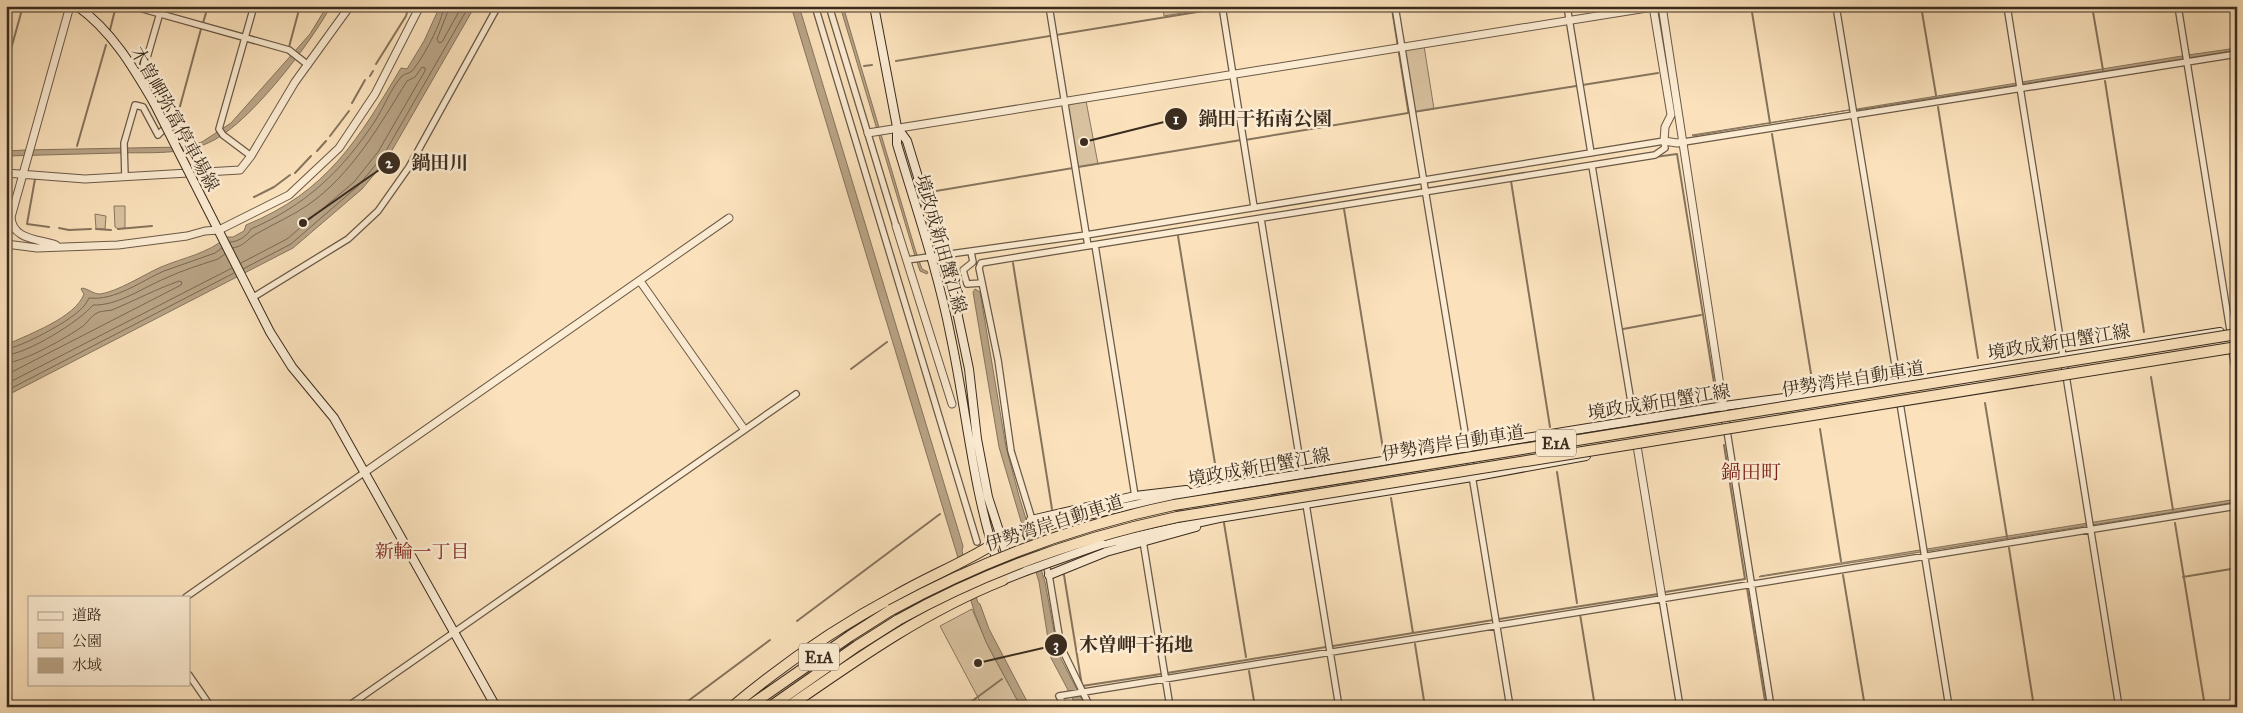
<svg xmlns="http://www.w3.org/2000/svg" width="2243" height="713" font-family="'IM FELL Great Primer','Noto Serif JP',serif">
<style>
.green{fill:#dac3a1;stroke:#8a7760}
.water{fill:#b9a486;stroke:#86745c}
.lines{fill:none;stroke-linecap:round;stroke-linejoin:round}
.shore{stroke:#796852;stroke-width:1}
.stream{stroke:#86745c;stroke-width:2}
.minor-casing{stroke:#6a5946;stroke-width:8}
.tertiary-casing{stroke:#6a5946;stroke-width:9}
.secondary-casing{stroke:#392b1e;stroke-width:10}
.motorway-casing{stroke:#392b1e;stroke-width:12}
.minor{stroke:#fcecd3;stroke-width:5.5}
.tertiary{stroke:#fcecd3;stroke-width:7}
.secondary{stroke:#fcecd3;stroke-width:8}
.motorway{stroke:#fbe2bc;stroke-width:10}
.secondary-bridge-casing{stroke:#392b1e;stroke-width:10;stroke-linecap:butt}
.motorway-bridge-casing{stroke:#392b1e;stroke-width:12;stroke-linecap:butt}
.secondary-bridge{stroke:#fcecd3;stroke-width:8}
.motorway-bridge{stroke:#fbe2bc;stroke-width:10}
.labels{text-anchor:middle;dominant-baseline:central;stroke-width:5;stroke-linejoin:round;paint-order:stroke}
.shield{fill:#fcecd3;stroke:#746554;stroke-width:1}
.shield-label{font-size:16px;font-weight:bold;fill:#392b1e}
.street-label{font-size:18px;fill:#392b1e;stroke:#fcecd3}
.neighbourhood-label{font-size:19px;fill:#7a1f14;stroke:#fcecd3}
.quarter-label{font-size:20px;fill:#7a1f14;stroke:#fcecd3}
.leader{fill:none;stroke:#392b1e;stroke-width:2}
.callout-dot{fill:#392b1e;stroke:#fcecd3;stroke-width:2}
.mark-label{font-size:15px;text-anchor:middle;font-weight:bold;fill:#fff}
.callout-label{font-size:19px;text-anchor:middle;font-weight:bold;fill:#392b1e;stroke:#fcecd3;stroke-width:5;stroke-linejoin:round;paint-order:stroke}
</style>
<rect width="100%" height="100%" fill="#fbe2bc"/>
<filter id="stains"><feTurbulence type="fractalNoise" baseFrequency=".004" numOctaves="4"/><feColorMatrix values="0 0 0 0 .2 0 0 0 0 .09 0 0 0 0 .02 0 0 0 .5 -.17"/></filter>
<radialGradient id="worn" r=".72"><stop offset=".6" stop-color="#630" stop-opacity="0"/><stop offset="1" stop-color="#630" stop-opacity=".3"/></radialGradient>
<!-- green -->
<path class="green" d="M1163 6H1219V7L1164 16Z
M1424 46 1434 109 1415 112 1404 49Z
M1086 101 1098 164 1078 167 1068 105Z
M114 206H125V228L118 229 115 227Z
M95 214 106 216 105 229H96Z
M972 609 989 648 1021 707H983L940 626Z"/>
<!-- water -->
<path class="water" d="M327 6H331C310 44 252 120 214 140 185 156 149 152 117 153 80 154 43 155 6 156V151L25 150 182 147 202 142 231 123 310 34Z
M440 6H475L387 159 362 189 293 248 6 396V345C29 334 75 318 84 294L81 289 82 288C89 289 93 294 100 294 117 292 145 274 161 267 185 257 207 254 227 237H233L244 231 246 225C327 192 358 140 401 68L407 69 424 41Z
M791 6H799L963 546 962 551 978 603 980 604 989 629 1030 707H1021L986 642 975 614Z
M840 6H843L915 249 922 269 928 272 927 274 920 271 915 256Z
M1391 6H1393L1409 113H1408Z
M2237 48V50L2188 58V55Z
M2182 56 2183 59 2021 84 2022 82Z
M2017 83V85L1857 110V109Z
M1849 110 1693 136 1692 135Z
M975 289 980 292 1006 447 1019 496 1045 582 1058 653 1086 707H1077L1051 658 1039 582 999 447 973 292Z
M2237 499V502L1928 551 1927 549Z
M1920 550 1921 552 1759 577 1760 576Z"/>
<g class="lines">
<!-- shore -->
<path class="shore" d="M450 6 437 39 439 43 442 42 462 6
M230 242C238 242 247 236 251 229 306 205 342 171 375 121 384 107 391 88 402 76 405 73 409 74 412 71 423 58 442 23 444 6
M233 248C245 246 249 237 258 233 275 223 292 216 308 205 352 174 379 126 407 81L415 77 422 67 425 68V71L378 152 354 182 287 239 241 263
M243 269 291 244 358 186 383 156 469 6
M6 349C22 347 68 322 80 310 84 307 87 302 89 298 115 301 141 281 164 271 181 265 198 259 215 253L222 248
M6 355C27 354 80 321 93 305 118 306 144 287 166 278 183 270 200 265 218 259L225 254
M6 363C24 362 68 337 83 326 87 323 92 315 97 313 100 311 107 311 112 310 134 301 156 289 179 281L182 282 181 285 6 375
M6 384 232 268
M6 391 234 273"/>
<!-- stream -->
<path class="stream" d="M1751 6 1770 123
M1921 6 1936 95
M2092 6 2103 70
M203 23 208 6
M110 30 116 6
M290 47H289L300 6
M896 61 1234 6
M376 64 406 16 409 6
M864 66 872 65
M6 67 23 6
M370 76 373 71
M2105 81 2144 332
M352 103 365 80
M1938 107 1978 358
M1413 112 1658 73
M1772 134 1813 386
M330 136 349 111
M1245 140 1408 113
M179 143 173 132 201 29
M77 146 106 45
M317 151 326 141
M1655 157 1677 154 1716 395
M1078 167 1241 140
M295 173 311 156
M35 179 27 224 49 227
M1511 181 1550 427
M930 192 1073 168
M254 197 274 187 290 175
M1344 209 1384 455
M59 228 69 230 91 229
M96 229 111 230
M118 229 152 226
M1178 236 1218 482
M1013 263 1052 509
M1623 329 1701 315
M851 369 887 342
M2151 377 2173 510
M1985 403 2007 537
M1820 429 1841 561
M1557 472 1577 603
M1391 498 1413 633
M1224 523 1246 657
M2175 523 2205 707
M2009 548 2034 707
M1064 575 1082 686 1161 674
M1843 575 1865 707
M2183 577 2237 568
M1747 588 1766 707
M1665 592 1745 579 1724 445
M1580 614 1595 707
M1499 619 1658 594
M797 621 940 514
M1415 644 1425 707
M1333 646 1493 620
M1249 671 1255 707
M1167 673 1326 647
M680 707 770 640
M964 707 1002 679"/>
<defs>
<path id="minor" d="M132 6 289 50 308 65
M815 6 977 542
M829 6 896 226
M1049 6 1088 246
M1222 6 1254 207
M1395 6 1510 707
M1567 6 1591 153
M1836 6 1898 383
M2007 6 2119 707
M2178 6 2230 330
M146 83 142 75 162 6
M1684 142 2237 54
M251 156 223 135 219 129 254 6
M1592 166 1634 420
M125 177 124 143 135 105 143 107 158 135 167 126
M1261 219 1302 474
M6 233 13 227
M1095 245 1135 496
M971 252 973 262 963 270 967 284 982 283
M907 260 1086 235 1664 141 1665 148 1655 155 981 263 979 268 998 360 1011 451 1049 575 1061 647 1090 707
M252 298 348 239 378 211 409 167 498 6
M2232 351 2237 378
M1900 403 1949 707
M1727 431 1771 707
M1306 504 1339 707
M1143 541 1170 707
M186 597 365 472
M1662 598 1680 707
M189 675 211 707
M347 707 796 394
M1065 707 1059 696 2237 506"/>
<path id="tertiary" d="M1653 6 1671 115 1665 127 1664 141 1677 143 1684 142
M1662 6 1727 431
M868 133 1653 7
M6 173 85 179 240 170 251 156 295 82 350 6
M896 226 952 404
M6 244 37 248 118 245 187 236 205 231 219 230 289 195 339 148 375 94 420 6
M56 245C39 239 12 240 11 217L70 6
M640 281 744 429
M1637 446 1662 598
M365 472 729 218"/>
<path id="secondary" d="M77 6C112 31 133 67 154 103
M874 6 897 127V144C916 208 938 271 951 338 967 413 973 491 998 564
M897 127 907 141 952 288 969 369 977 439 988 497 1012 571
M206 206 270 332 292 367 334 418 496 707
M1092 514 1215 488 1302 474 1724 406 1898 383 2220 332
M1031 520 1135 496 1186 490
M1102 544 1219 518 1472 477 1586 456
M1002 575 1003 580 1026 571
M1049 575 1106 552 1196 527"/>
<path id="motorway" d="M732 707C782 665 839 626 897 595 928 577 961 564 992 545
M748 707 850 636 891 610
M770 707 857 646 898 620
M788 707C857 659 925 611 1003 580"/>
</defs>
<!-- minor casing -->
<use href="#minor" class="minor-casing"/>
<!-- tertiary casing -->
<use href="#tertiary" class="tertiary-casing"/>
<!-- secondary casing -->
<use href="#secondary" class="secondary-casing"/>
<!-- motorway casing -->
<use href="#motorway" class="motorway-casing"/>
<!-- minor -->
<use href="#minor" class="minor"/>
<!-- tertiary -->
<use href="#tertiary" class="tertiary"/>
<!-- secondary -->
<use href="#secondary" class="secondary"/>
<!-- motorway -->
<use href="#motorway" class="motorway"/>
<defs>
<path id="secondary-bridge" d="M154 103 206 206
M1016 537 1060 522 1092 514
M1026 571 1102 544"/>
<path id="motorway-bridge" d="M891 610C981 561 1073 526 1174 505L2237 334
M898 620C986 571 1078 538 1177 517L2237 347"/>
</defs>
<!-- secondary-bridge casing -->
<use href="#secondary-bridge" class="secondary-bridge-casing"/>
<!-- motorway-bridge casing -->
<use href="#motorway-bridge" class="motorway-bridge-casing"/>
<!-- secondary-bridge -->
<use href="#secondary-bridge" class="secondary-bridge"/>
<!-- motorway-bridge -->
<use href="#motorway-bridge" class="motorway-bridge"/>
</g>
<g class="labels">
<!-- shield labels -->
<g class="shield">
<rect x="1536" y="429.5" width="40" height="27" rx="4"/>
<rect x="799" y="643.5" width="40" height="27" rx="4"/>
</g>
<g class="shield-label">
<text x="1556" y="443">E1A</text>
<text x="819" y="657">E1A</text>
</g>
<!-- street labels -->
<g class="street-label">
<text transform="translate(175 119) rotate(61)">木曽岬弥富停車場線</text>
<text transform="translate(941 244) rotate(74)">境政成新田蟹江線</text>
<text transform="translate(2059 342) rotate(-9)">境政成新田蟹江線</text>
<text transform="translate(1853 379) rotate(-9)">伊勢湾岸自動車道</text>
<text transform="translate(1659 402) rotate(-9)">境政成新田蟹江線</text>
<text transform="translate(1453 443) rotate(-9)">伊勢湾岸自動車道</text>
<text transform="translate(1259 467) rotate(-10)">境政成新田蟹江線</text>
<text transform="translate(1054 523) rotate(-18)">伊勢湾岸自動車道</text>
</g>
<!-- neighbourhood labels -->
<g class="neighbourhood-label">
<text x="422" y="551">新輪一丁目</text>
</g>
<!-- quarter labels -->
<g class="quarter-label">
<text x="1751" y="472">鍋田町</text>
</g>
</g>
<!-- callouts -->
<path class="leader" d="M1084 142L1176 119M303 223L389 163M978 663L1056 645"/>
<g class="callout-dot">
<circle cx="1084" cy="142" r="5"/>
<circle cx="303" cy="223" r="5"/>
<circle cx="978" cy="663" r="5"/>
<circle cx="1176" cy="119" r="12"/>
<circle cx="389" cy="163" r="12"/>
<circle cx="1056" cy="645" r="12"/>
</g>
<g class="mark-label">
<text x="1176" y="124">1</text>
<text x="389" y="168">2</text>
<text x="1056" y="650">3</text>
</g>
<g class="callout-label">
<text x="1265" y="125">鍋田干拓南公園</text>
<text x="440" y="169">鍋田川</text>
<text x="1136" y="651">木曽岬干拓地</text>
</g>
<!-- margin -->
<rect width="2243" height="713" fill="none" stroke="#fbe2bc" stroke-width="25"/>
<rect x="8" y="8" width="2228" height="698" fill="none" stroke="#392b1e" stroke-width="2.5"/>
<rect x="12" y="12" width="2218" height="688" fill="none" stroke="#392b1e"/>
<!-- legend -->
<rect x="28" y="596" width="162" height="90" fill="#fcecd3" stroke="#ae9f8b"/>
<rect x="38" y="612" width="25" height="8" fill="#fcecd3" stroke="#ae9f8b"/>
<text x="72" y="620" font-size="15" fill="#392b1e">道路</text>
<rect x="38" y="633" width="25" height="15" fill="#dac3a1" stroke="#ae9f8b"/>
<text x="72" y="646" font-size="15" fill="#392b1e">公園</text>
<rect x="38" y="658" width="25" height="15" fill="#b9a486" stroke="#ae9f8b"/>
<text x="72" y="670" font-size="15" fill="#392b1e">水域</text>
<rect width="100%" height="100%" filter="url(#stains)"/>
<rect width="100%" height="100%" fill="url(#worn)"/>
</svg>
